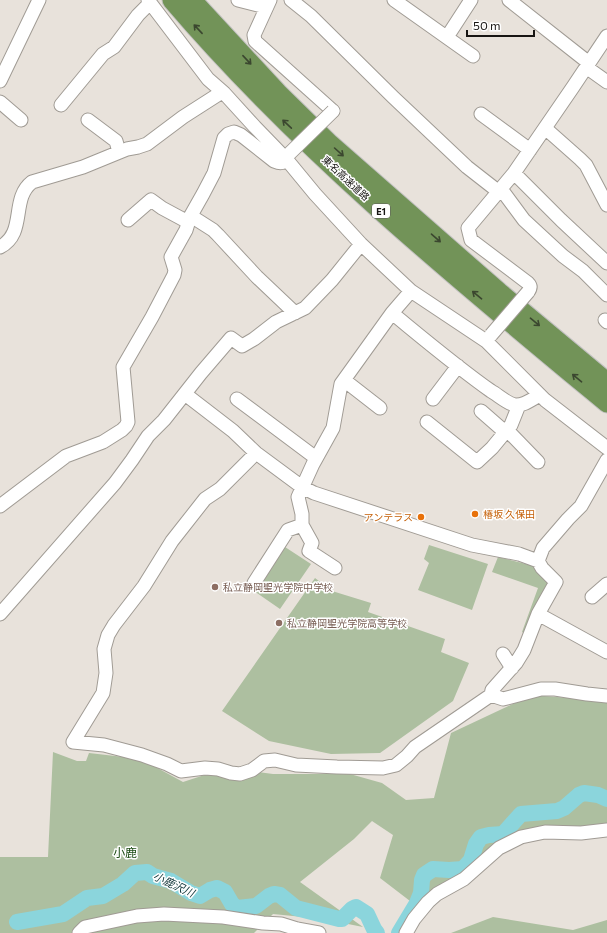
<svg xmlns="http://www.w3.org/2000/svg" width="607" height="933" font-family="Commissioner,'Noto Sans JP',sans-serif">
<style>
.green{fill:#adbfa0}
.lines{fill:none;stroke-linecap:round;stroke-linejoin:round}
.river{stroke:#8bd5dc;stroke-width:16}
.minor-casing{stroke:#a09b94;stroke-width:15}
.highway-casing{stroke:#c3c2c2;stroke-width:21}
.minor{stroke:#fff;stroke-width:13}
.highway{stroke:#729358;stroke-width:19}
.minor-bridge-casing{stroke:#a09b94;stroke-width:15;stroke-linecap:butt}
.minor-bridge{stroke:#fff;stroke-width:13}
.oneway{stroke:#3b472f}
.food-dot{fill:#e8710a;stroke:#fff;stroke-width:1.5}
.education-dot{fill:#8d6e63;stroke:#fff;stroke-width:1.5}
.labels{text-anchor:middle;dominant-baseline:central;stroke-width:3;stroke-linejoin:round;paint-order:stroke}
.shield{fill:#fff;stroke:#5d5b5a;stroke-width:1}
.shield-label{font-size:9px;font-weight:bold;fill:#171513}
.street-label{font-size:10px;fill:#171513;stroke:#fff}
.food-label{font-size:10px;fill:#c56008;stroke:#fff;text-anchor:start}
.education-label{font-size:10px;fill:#785e54;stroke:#fff;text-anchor:start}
.water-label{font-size:11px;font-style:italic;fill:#0f3437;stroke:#fff}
.quarter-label{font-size:12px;fill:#1d4d15;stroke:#fff}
</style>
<rect width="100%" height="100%" fill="#e8e2db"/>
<!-- green -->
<path class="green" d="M429 545 488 564 472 610 418 590 429 563 424 559Z
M285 547 311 564 280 609 254 591Z
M498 557 534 566 548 582V588L526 634 522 632 538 588 492 572Z
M315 578 332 591 371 603 368 612 445 639 441 652 469 663 453 701 380 753 331 754 269 741 222 711Z
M532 695 607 701V826L532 828 479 856 458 877 440 888 410 901 380 878 393 835 372 821 354 839 300 882 363 927 323 919 273 914 254 933H0V857H48L53 752 77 761H86L89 753 141 759 183 782 226 768 273 774H350L382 783 406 800 434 798 451 733Z
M493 917 573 930 607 920V933H451Z"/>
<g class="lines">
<!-- river -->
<path class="river" d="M17 922 63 914 87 898 103 896 123 884 135 873 147 872 153 876 171 881 191 893 200 896 210 890 217 888 225 892 232 904 237 908 256 906 269 896 274 894 280 895 296 908 339 919H342L352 909 356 907 367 914 374 929 377 933
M399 933 417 903 421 893 422 880 424 875 433 869 449 870 463 869 471 860 476 844 481 837 489 835 503 834 521 814 557 811 564 808 579 795 584 793 598 795 607 799"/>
<defs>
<path id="minor" d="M148 0 208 79 224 93 255 127 287 160 315 194 361 244 411 291 486 341 545 400 607 448
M238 0 266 7
M270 0 254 35 255 41 333 111
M291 0 311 16 393 97 467 167 499 192
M394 0 473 56
M509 0 589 63
M447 37 471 0
M586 67 607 82
M0 81 39 0
M0 102 21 120
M61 105 103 54 114 47 138 15 150 3
M481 114 530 150
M88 120 116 141 119 152
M545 128 580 159 586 165 607 205
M514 173 561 220 607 263
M501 189 524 220 563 256 583 271 607 295
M191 216 213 230 218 235 257 277 295 313
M128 220 151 200 162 208 188 222
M0 247C27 233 10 199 32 182L83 167 127 149 138 147 147 144 183 117 222 92
M528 292C531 288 531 286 528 283L471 240 468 228 514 173 573 87 607 36
M392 313C425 340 457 367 491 391 498 395 508 404 515 405 524 406 532 399 540 395
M605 320 607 322
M344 380 380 408
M185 394 233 431 256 453 302 487 314 493 472 545 519 554 538 561
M237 399 316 458
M433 399 458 366
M481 411 505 432
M427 422 477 462 492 448 511 425 519 405
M507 430 538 462
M256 453 220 489 205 499 172 541 144 586 114 625 108 635 104 649 106 673 103 693 73 742 104 745 142 755 167 764 181 771 205 768 218 769 231 773 240 774 252 770 264 761 275 760 296 765 337 767 383 768 396 765 407 756 415 747 491 695 492 690 516 663 524 650 538 614 556 582 542 568 538 561 543 548 568 519 581 506 607 460
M0 506 66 456 103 442 122 430 126 426 128 422 123 367 152 317 174 275 175 270 171 257 186 230 190 217 203 194 214 173 224 138 228 134 234 132 241 135 274 161C279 163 282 164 287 160
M335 568 309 551 312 543 302 525V514L298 497 313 464 333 428 341 384 392 313 411 291
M254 583 288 530 302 525
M592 597 607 584
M0 614 115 483 132 460 148 436 164 420 201 373 231 338 242 346 254 339 276 322 305 308 332 280 361 244
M538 614 607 652
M503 654 512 668
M491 695 503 699 541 689H555L587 694 607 696
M79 933 85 927 137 916 164 914 223 917 263 923 281 924 297 929 319 933
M406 933 414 919 428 902 437 894 464 879 499 848 521 837 545 832 581 833 607 830"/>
<path id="highway" d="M172 0C301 151 455 277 607 403
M192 0 278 93 330 144 499 292 607 382"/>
</defs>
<!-- minor casing -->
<use href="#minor" class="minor-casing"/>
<!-- highway casing -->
<use href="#highway" class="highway-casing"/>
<!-- minor -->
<use href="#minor" class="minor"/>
<!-- highway -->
<use href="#highway" class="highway"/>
<defs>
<path id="minor-bridge" d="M290 153 333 111
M491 335 528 292"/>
</defs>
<!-- minor-bridge casing -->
<use href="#minor-bridge" class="minor-bridge-casing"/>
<!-- minor-bridge -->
<use href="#minor-bridge" class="minor-bridge"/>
</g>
<!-- one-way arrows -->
<defs><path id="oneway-shaft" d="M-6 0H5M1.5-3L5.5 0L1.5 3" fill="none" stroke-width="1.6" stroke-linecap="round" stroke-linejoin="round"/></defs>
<g class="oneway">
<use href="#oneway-shaft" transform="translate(198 29) rotate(-133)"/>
<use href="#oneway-shaft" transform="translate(247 60) rotate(47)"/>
<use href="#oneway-shaft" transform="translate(287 124) rotate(-137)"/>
<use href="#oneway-shaft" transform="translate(339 152) rotate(42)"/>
<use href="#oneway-shaft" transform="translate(436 238) rotate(41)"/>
<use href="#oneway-shaft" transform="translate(477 295) rotate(-140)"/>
<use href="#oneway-shaft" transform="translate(535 322) rotate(40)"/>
<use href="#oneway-shaft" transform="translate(577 378) rotate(-140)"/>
</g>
<!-- markers -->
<g class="food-dot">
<circle cx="475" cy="514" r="4"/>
<circle cx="421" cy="517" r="4"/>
</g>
<g class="education-dot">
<circle cx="215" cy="587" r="4"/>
<circle cx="279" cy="623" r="4"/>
</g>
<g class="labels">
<!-- shield labels -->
<rect class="shield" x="372" y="204" width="18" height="14" rx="3"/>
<g class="shield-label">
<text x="381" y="211">E1</text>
</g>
<!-- street labels -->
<g class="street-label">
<text transform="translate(346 178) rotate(43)">東名高速道路</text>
</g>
<!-- food labels -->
<g class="food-label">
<text x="483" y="514">椿坂 久保田</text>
<text x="413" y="517" text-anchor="end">アンテラス</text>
</g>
<!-- education labels -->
<g class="education-label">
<text x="223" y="587">私立静岡聖光学院中学校</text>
<text x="287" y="623">私立静岡聖光学院高等学校</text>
</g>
<!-- water labels -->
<g class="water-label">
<text transform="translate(174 884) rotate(25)">小鹿沢川</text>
</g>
<!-- quarter labels -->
<g class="quarter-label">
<text x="125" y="852">小鹿</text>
</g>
</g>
<!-- scale -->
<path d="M467 30v6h67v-6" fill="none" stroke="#171513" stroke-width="2"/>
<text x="473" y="30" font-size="12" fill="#171513" stroke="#ffffff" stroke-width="3" paint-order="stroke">50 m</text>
</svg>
